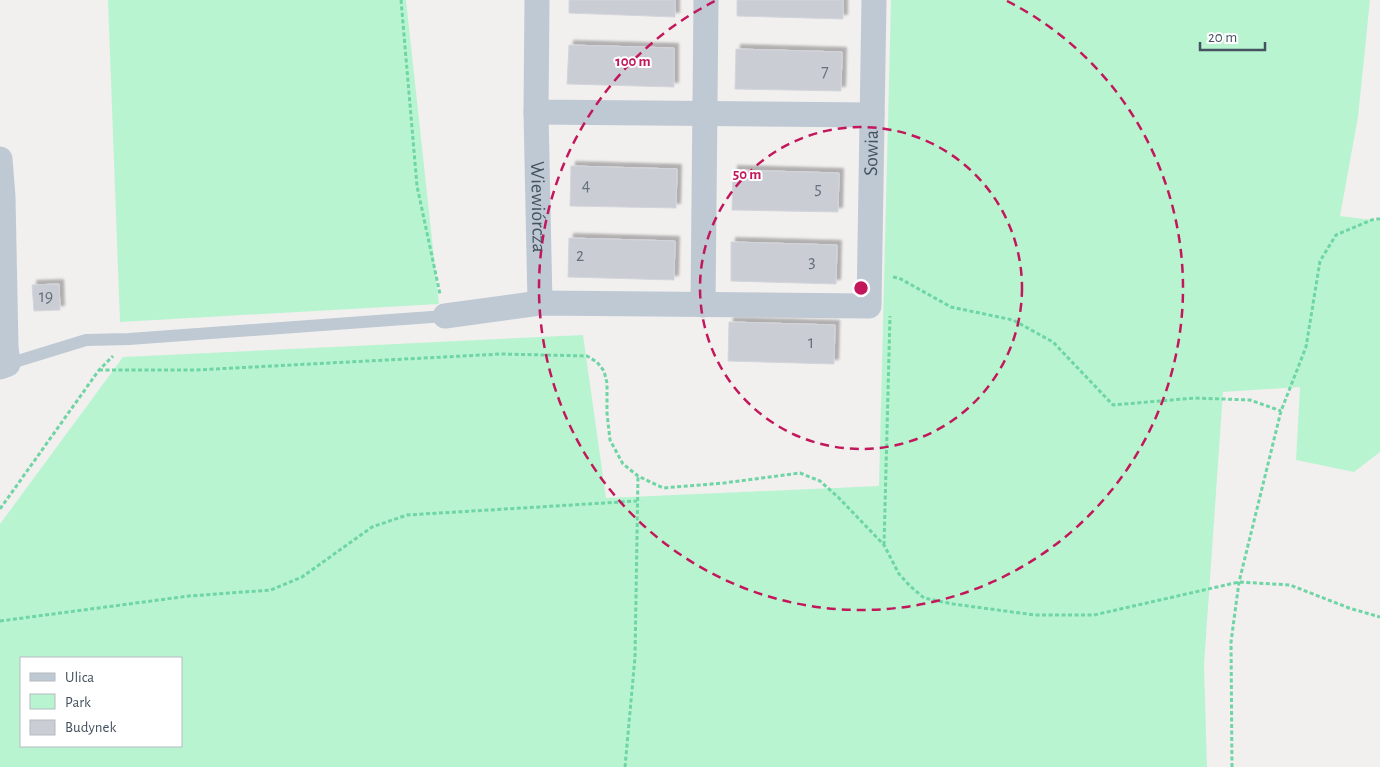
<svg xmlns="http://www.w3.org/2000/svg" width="1380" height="767" font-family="'Alegreya Sans',sans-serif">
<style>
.green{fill:#b9f4d1;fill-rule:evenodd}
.building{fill:#caced4;stroke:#d2d5db;filter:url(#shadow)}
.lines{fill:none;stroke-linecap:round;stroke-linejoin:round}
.path{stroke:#6ed5a4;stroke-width:3;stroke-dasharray:4 2.5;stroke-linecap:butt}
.lane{stroke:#bec9d3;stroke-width:12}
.street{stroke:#bec9d3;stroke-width:25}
.ring{fill:none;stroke:#c2185b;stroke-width:2.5;stroke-dasharray:9 6}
.labels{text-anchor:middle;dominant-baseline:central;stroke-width:4;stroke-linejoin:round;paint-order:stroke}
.number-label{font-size:18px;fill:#66717c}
.street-label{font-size:20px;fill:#45525f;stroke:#fff}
.centre{fill:#c2185b;stroke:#fff;stroke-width:2.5}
.ring-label{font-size:15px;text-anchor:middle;font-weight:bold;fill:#c2185b;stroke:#fff;stroke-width:4;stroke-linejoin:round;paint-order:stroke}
</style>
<defs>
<filter id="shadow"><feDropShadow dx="4.5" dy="-4.5" stdDeviation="1" flood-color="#0004"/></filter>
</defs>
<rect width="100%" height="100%" fill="#f2efef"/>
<!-- green -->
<path class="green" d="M108 0H406L439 304 120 322Z
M891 0H1370L1358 117 1340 216 1380 221V452L1354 472 1296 460 1300 387 1223 392 1204 665 1207 767H0V524L123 357 583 335 606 498 879 486ZM181 658V746H21V658Z"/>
<!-- building -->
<path class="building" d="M569 0H675V17L569 13Z
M737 0H843V19L737 16Z
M569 45 674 48V87L567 84Z
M736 49 842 52 841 91 735 89Z
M571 166 677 169 676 208 570 206Z
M733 170 839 173 838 212 732 210Z
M569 238 675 241 674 280 568 277Z
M731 242 837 245 836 284 731 281Z
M59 284 60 310 34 311 32 285Z
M729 322 835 325 834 364 728 361Z"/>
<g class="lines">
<!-- path -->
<path class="path" d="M401 0 417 186 440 294
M893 277 899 278 951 307 1013 320 1053 342 1113 405 1195 398 1250 400 1281 411
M99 370H196L501 354 587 356 597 362 604 371 607 383V413L610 440 623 464 638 476 663 488 724 483 800 473 820 481 839 498 884 545 899 574 910 586 924 598 953 604 1035 615H1094L1239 582 1290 585 1349 608 1380 617
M0 509 99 370 113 356
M884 545 890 316
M0 621 189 596 271 590 302 577 372 527 407 515 637 501
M625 767 635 657 638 476
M1232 767 1231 642 1239 582 1281 411 1306 347 1320 261 1336 235 1374 219H1380"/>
<!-- lane -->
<path class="lane" d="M8 364 86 340 129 339 445 316"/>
<!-- street -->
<g class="street">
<path d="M537 0 536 112 872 115"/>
<path id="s1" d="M536 112 540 303"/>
<path d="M0 159 3 197 6 347 8 364 0 367"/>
<path d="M703 305 706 0"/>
<path id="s2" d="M445 316 540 303 869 306 874 0"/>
</g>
</g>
<!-- distance rings -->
<g class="ring">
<circle cx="861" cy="288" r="161"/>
<path d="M1007 1A322 322 0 1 1 715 1"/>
</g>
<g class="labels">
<!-- number labels -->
<g class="number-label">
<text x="825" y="72">7</text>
<text x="586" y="186">4</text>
<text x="818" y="189">5</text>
<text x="580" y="256">2</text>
<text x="812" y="262">3</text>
<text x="46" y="297">19</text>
<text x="811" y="343">1</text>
</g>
<!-- street labels -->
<g class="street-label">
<text stroke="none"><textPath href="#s2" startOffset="578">Sowia</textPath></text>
<text stroke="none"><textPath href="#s1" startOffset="95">Wiewiórcza</textPath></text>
</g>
</g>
<circle cx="861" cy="288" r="8" class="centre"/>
<g class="ring-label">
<text x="633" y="66">100 m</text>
<text x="747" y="179">50 m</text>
</g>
<!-- legend -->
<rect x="20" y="657" width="162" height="90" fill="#ffffff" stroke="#b5babf"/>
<rect x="30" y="673" width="25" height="8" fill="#bec9d3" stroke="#b5babf"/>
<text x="65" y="682" font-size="15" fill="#45525f">Ulica</text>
<rect x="30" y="694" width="25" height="15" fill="#b9f4d1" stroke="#b5babf"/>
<text x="65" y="707" font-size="15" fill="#45525f">Park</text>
<rect x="30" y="720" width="25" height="15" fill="#caced4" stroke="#b5babf"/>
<text x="65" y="732" font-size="15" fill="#45525f">Budynek</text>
<!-- scale -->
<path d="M1200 42v8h65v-8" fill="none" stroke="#45525f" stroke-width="2.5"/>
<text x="1208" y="42" font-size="15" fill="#45525f" stroke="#ffffff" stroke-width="4" paint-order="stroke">20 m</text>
</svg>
